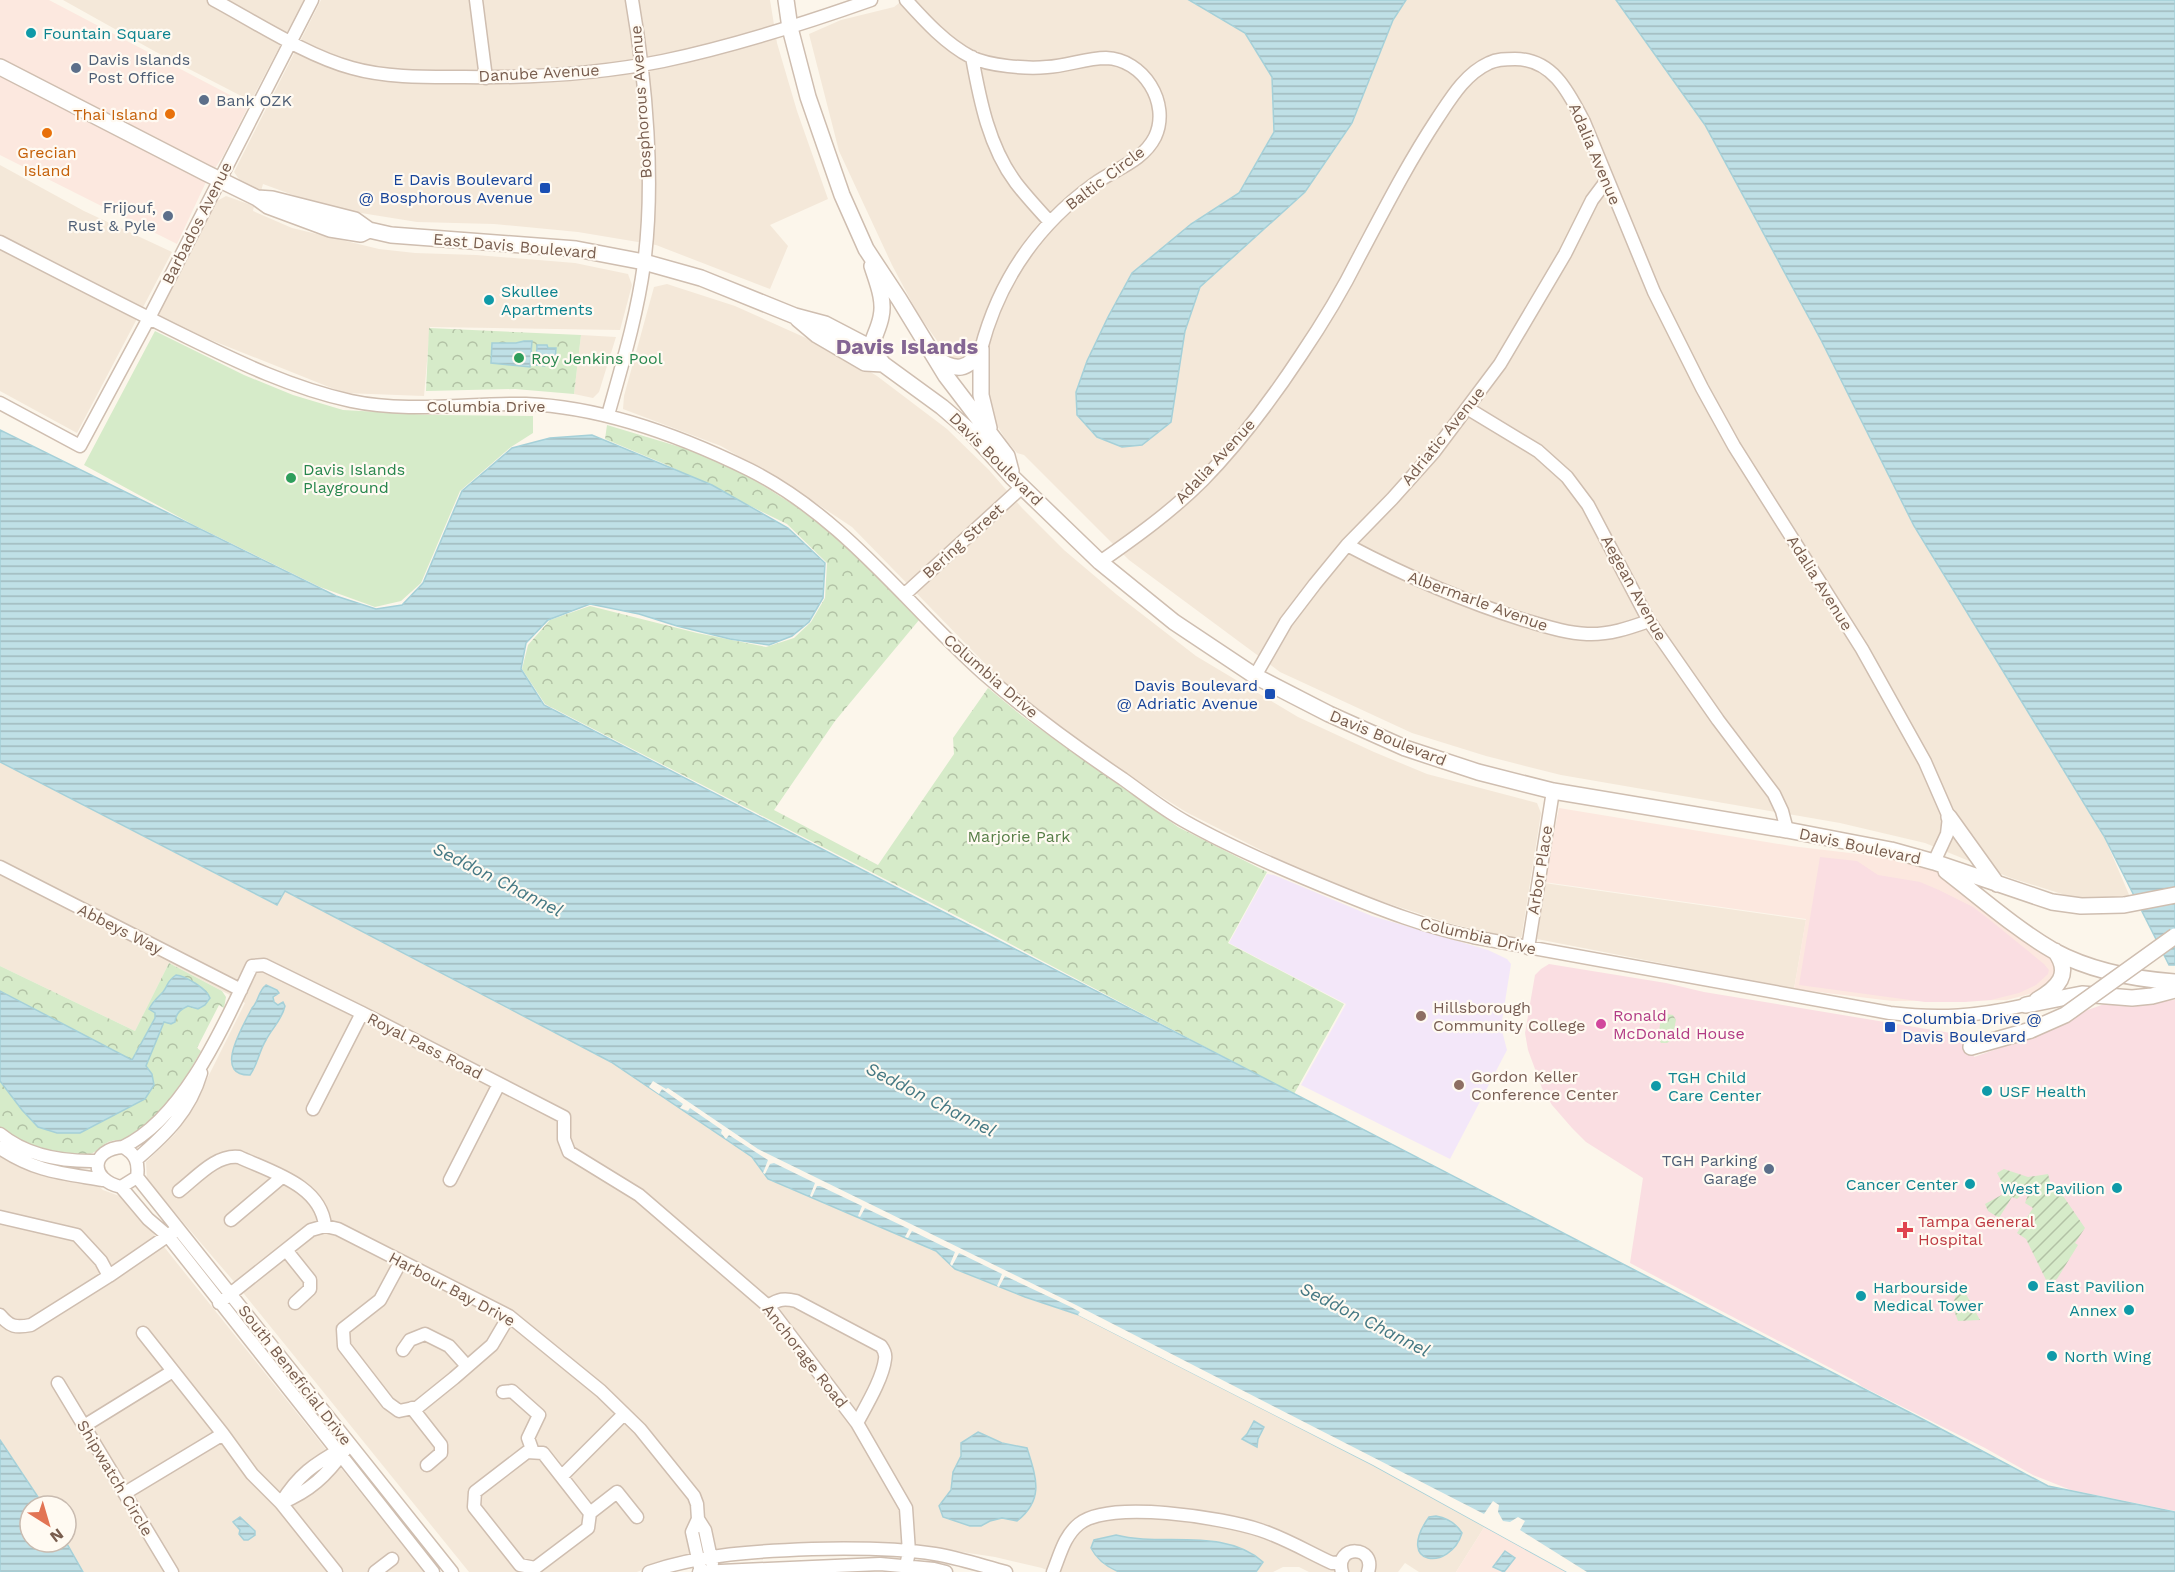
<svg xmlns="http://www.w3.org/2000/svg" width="2175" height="1572" font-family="'Work Sans',sans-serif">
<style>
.residential{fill:#f4e8d9}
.commercial{fill:#fce8df}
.education{fill:#f3e7f9}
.medical{fill:#fadee2}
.grass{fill:#d6ebc9}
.forest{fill:url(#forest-crowns)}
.garden{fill:url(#garden-furrows)}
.water{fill:url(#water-rules);stroke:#a5d0d8;stroke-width:1.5}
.pier{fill:#fcf6eb}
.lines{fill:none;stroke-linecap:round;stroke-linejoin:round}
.minor-casing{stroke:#cfbeb0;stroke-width:15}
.tertiary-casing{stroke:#cfbeb0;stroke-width:18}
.minor{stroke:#fff;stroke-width:12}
.tertiary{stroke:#fff;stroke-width:15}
.tertiary-bridge-casing{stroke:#cfbeb0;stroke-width:18;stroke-linecap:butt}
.tertiary-bridge{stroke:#fff;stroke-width:15}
.culture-dot{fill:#0f9aa8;stroke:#fffaf2;stroke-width:2}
.service-dot{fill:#5c6f8a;stroke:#fffaf2;stroke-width:2}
.food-dot{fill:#e8710a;stroke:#fffaf2;stroke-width:2}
.transit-dot{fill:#1a4fb4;stroke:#fffaf2;stroke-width:2}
.leisure-dot{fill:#2e9e5b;stroke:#fffaf2;stroke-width:2}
.education-dot{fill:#8d6e63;stroke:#fffaf2;stroke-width:2}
.hotel-dot{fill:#d1479c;stroke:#fffaf2;stroke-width:2}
.health-dot{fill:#e0444e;stroke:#fffaf2;stroke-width:2}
.labels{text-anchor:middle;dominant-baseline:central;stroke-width:4.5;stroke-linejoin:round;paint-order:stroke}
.culture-label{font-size:16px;fill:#0d838f;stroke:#fffaf2;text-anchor:start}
.service-label{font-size:16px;fill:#4e5e75;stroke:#fffaf2;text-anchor:start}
.street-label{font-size:16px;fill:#785d4e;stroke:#fffaf2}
.food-label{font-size:16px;fill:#c56008;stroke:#fffaf2;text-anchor:end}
.transit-label{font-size:16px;fill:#164399;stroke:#fffaf2;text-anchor:end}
.leisure-label{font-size:16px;fill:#27864d;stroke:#fffaf2;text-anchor:start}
.park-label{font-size:16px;fill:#557d45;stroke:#fffaf2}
.education-label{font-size:16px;fill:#785e54;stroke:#fffaf2;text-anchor:start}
.hotel-label{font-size:16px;fill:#b23c85;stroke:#fffaf2;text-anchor:start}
.health-label{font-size:16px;fill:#be3a42;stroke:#fffaf2;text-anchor:start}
.water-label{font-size:18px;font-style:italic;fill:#447883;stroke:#fffaf2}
.district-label{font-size:22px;font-weight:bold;fill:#846693;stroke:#fffaf2}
</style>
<defs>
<pattern id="forest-crowns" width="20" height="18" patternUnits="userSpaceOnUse" patternTransform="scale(1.5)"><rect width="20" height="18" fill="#d6ebc9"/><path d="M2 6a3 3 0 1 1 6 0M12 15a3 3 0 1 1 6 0" fill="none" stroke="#b2c2a5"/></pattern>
<pattern id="garden-furrows" width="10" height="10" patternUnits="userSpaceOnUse" patternTransform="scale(1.5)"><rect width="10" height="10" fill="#d6ebc9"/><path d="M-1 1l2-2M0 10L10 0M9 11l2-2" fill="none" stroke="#b2c2a5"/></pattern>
<pattern id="water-rules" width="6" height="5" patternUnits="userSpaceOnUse" patternTransform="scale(1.5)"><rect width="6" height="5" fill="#bfe0e6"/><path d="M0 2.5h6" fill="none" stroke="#a0b9bd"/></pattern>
</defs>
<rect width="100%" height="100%" fill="#fcf6eb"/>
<!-- residential -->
<path class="residential" d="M63 0H304L251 101 156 52Z
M321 0H770L777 43 797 111 828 199 770 225 788 246 770 289 656 245 578 232 494 224 417 222 361 213 304 199 263 184 261 191 241 182 234 172Z
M903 0H1189L1245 33 1272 77 1274 132 1239 193 1191 224 1132 273 1108 317 1087 361 1076 392 1078 415 1097 437 1171 422 1185 331 1200 287 1305 192 1393 20 1406 0H1616L1705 125 1821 340 1914 526 2104 836 2130 897 2081 900 2011 878 1925 843 1840 823 1561 775 1486 756 1412 733 1280 672 1129 560 1024 455 1017 453 1006 440 986 408 989 352 973 353 953 363 918 314 892 265 839 151 809 34 841 20 894 7Z
M0 165 84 211 172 252 77 433 0 391Z
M226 196 254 206 253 211 292 228 379 249 415 253 476 255 575 263 628 274 632 285 620 330 430 327 424 396 344 393 156 318 217 201Z
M667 284 735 306 835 351 877 376 947 429 989 470 1022 508 1064 550 1116 594 1196 656 1298 717 1374 752 1427 774 1537 803 1541 813 1521 940 1452 924 1377 900 1304 872 1186 812 1090 752 1002 681 852 527 787 484 721 446 623 409 624 396 654 287Z
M581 335 616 337 599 392 593 398 574 394Z
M0 762 276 905 285 891 611 1062 752 1157 768 1179 936 1251 956 1269 1025 1297 1078 1315 1373 1465 1485 1526 1456 1572H1419L1405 1563 1398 1572H1309L1299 1567H1283L1273 1572H1051L1042 1568 995 1557 929 1547 799 1544 736 1547 700 1551 660 1562 637 1572H469L236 1284 147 1180 146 1162 175 1134 190 1113 245 1003 169 963 135 1031 0 966Z
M1544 883 1806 920 1794 989 1537 939Z
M0 1156 19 1167 38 1174 58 1179 95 1183 103 1190 125 1198 424 1572H83L66 1542V1506H44L0 1440Z"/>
<!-- commercial -->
<path class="commercial" d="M0 0H49L249 105 223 156 206 182 177 244 0 155Z
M1559 808 1791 846 1892 858 1947 874 2052 957 2055 975 2037 992 2007 1000 1892 1001 1794 989 1806 919 1544 882Z
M1485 1526 1554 1564 1567 1572H1456Z"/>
<!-- education -->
<path class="education" d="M1267 874 1274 875 1372 916 1488 950 1507 959 1511 964 1501 1027 1507 1050 1450 1159 1301 1085 1346 1004 1229 943Z"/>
<!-- medical -->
<path class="medical" d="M1820 857 1857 861 1878 875 1920 882 1939 890 1973 907 1990 920 2044 964 2049 970 2048 974 2036 985 2019 993 1991 1000 1965 1002H1925L1799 985Z
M1549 964 1666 983 1704 992 1969 1036 1974 1057 2057 1028 2085 1011 2107 1003 2175 1000V1511L2071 1490 2033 1475 1985 1448 1861 1386 1857 1382 1630 1263 1643 1178 1586 1142 1572 1128 1552 1105 1542 1088 1528 1050 1525 1033 1535 975 1541 969Z"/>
<!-- grass -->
<path class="grass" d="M155 331 244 375 293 395 343 410 432 415 533 416V433L511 447 460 491 421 583 401 601 375 607 320 587 192 524 84 465Z"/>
<!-- forest -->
<path class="forest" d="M429 328 581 335 574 394 515 389 426 391Z
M607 425 700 453 751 478 827 526 919 620 835 721 774 810 878 865 954 754 953 738 988 688 1022 716 1178 827 1267 872 1228 943 1344 1004 1294 1094 986 931 545 704 522 669 528 645 550 620 590 606 697 633 766 647 794 638 811 622 825 598 827 563 787 524 667 465 605 439Z
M169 963 222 991 226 997 224 1008 219 1005 197 1048 201 1051 183 1082 158 1116 126 1141C102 1137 105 1149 88 1155 82 1158 76 1156 70 1155 43 1151 22 1144 0 1128V966L135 1031Z
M1667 1014 1673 1015 1676 1020 1672 1040 1667 1043H1661L1658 1038 1661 1017Z"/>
<!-- garden -->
<path class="garden" d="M2004 1169 2028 1177 2048 1174 2052 1189 2057 1187 2085 1228 2075 1243 2078 1245 2057 1279 2048 1284 2026 1239 2017 1233 2033 1208 2025 1203 2028 1195 2023 1193 2017 1199 2012 1197 1999 1218 1988 1211 1985 1204 2007 1192 1997 1173Z
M1957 1293 1966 1294 1980 1320 1958 1321 1952 1305Z"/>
<!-- water -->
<path class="water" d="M1189 0H1406L1393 20 1352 123 1305 192 1200 287 1185 331 1171 422 1142 445 1122 447 1097 437 1077 415 1076 392 1087 361 1108 317 1132 273 1191 224 1239 193 1274 132 1272 77 1245 33Z
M1616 0H2175V965H2169L2104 836 1914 526 1821 340 1705 125Z
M524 341H532L530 367 491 363 492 343H516Z
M537 345H547L548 348H556L555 363 547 362 545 366 536 365Z
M0 430 336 596 376 609 402 605 423 583 462 491 512 448 550 438 592 435 712 485 788 528 825 563 823 598 809 622 792 636 769 645 730 639 677 626 639 614 590 604 548 620 526 643 521 669 544 705 1928 1422 2048 1486 2175 1512V1572H1567L1373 1465 1079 1315 1025 1297 955 1269 936 1251 768 1179 752 1157 611 1062 285 891 277 905 0 762Z
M176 975C186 976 207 989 210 998L205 1005 198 1009 188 1006C180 1010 176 1013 175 1022L171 1024 164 1022 146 1066 152 1074 154 1085 145 1099 80 1133H57L38 1127 22 1110 0 1081V991L132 1060 155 1018V1013L149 1009C153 1001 157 998 163 992 169 984 166 982 176 975Z
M266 985 277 990 279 993 273 997 274 1002 278 1005 283 1002 285 1006C282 1020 272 1028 266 1040 259 1051 258 1064 250 1075 211 1076 245 1023 252 1008 259 1001 258 991 266 985Z
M1254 1421 1264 1427 1258 1439 1257 1447 1242 1439 1247 1434Z
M978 1432 1002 1443 1027 1448C1036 1477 1045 1499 1017 1521L1002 1518 990 1521 981 1526H970L943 1517 939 1506 951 1490 953 1472 961 1456V1443Z
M0 1440 44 1506H30V1542H66L83 1572H0Z
M1436 1516C1447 1518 1456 1523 1462 1533 1450 1572 1394 1566 1429 1517Z
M240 1517 255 1531V1535L248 1540H244L239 1534 240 1530 233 1522Z
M1116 1535C1162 1547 1224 1527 1263 1562L1256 1572H1119C1107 1567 1097 1560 1091 1548L1094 1540Z
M1505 1551 1515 1558 1504 1572 1493 1567Z"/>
<!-- pier -->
<path class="pier" d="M653 1081 666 1089 668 1088 758 1149 1076 1305 1484 1514 1493 1501 1499 1505 1498 1512 1503 1521 1510 1522 1518 1517 1525 1521 1520 1530 1587 1572H1567L1373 1465 1078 1315 1080 1312 1071 1307 1005 1276 999 1287 997 1286 1002 1274 959 1253 952 1266 950 1264 955 1252 912 1231 908 1238 905 1237 909 1229 865 1208 860 1217 858 1216 862 1206 820 1186H817L812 1197 810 1196 815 1183 774 1163 770 1164 765 1174 763 1173 768 1160 729 1135 726 1139 721 1133 722 1130 690 1108 688 1111 680 1108 683 1104 662 1089 659 1094 649 1087Z"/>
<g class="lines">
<defs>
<path id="minor" d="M214 0C255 22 307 56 352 68 387 78 428 77 464 77 530 78 598 74 663 61 734 46 803 24 871 0
M476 0 486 78
M906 0C925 21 946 44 971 57 989 66 1027 69 1047 67 1067 66 1086 58 1106 58 1143 59 1171 103 1155 137 1143 161 1115 169 1094 184 1036 226 999 280 981 349
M972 57C980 101 989 147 1016 183 1026 196 1038 209 1049 221
M0 242C62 274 124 306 187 337 240 363 292 388 351 401 407 413 469 403 526 404 604 407 681 436 750 470 845 518 906 604 983 673 1025 710 1077 748 1123 779 1144 794 1164 810 1186 822 1234 849 1286 871 1338 892 1382 910 1426 927 1473 937L1890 1013C1941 1019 1976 1016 2026 1005
M0 403 80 446 149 318 312 0
M1467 408 1538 451 1567 477 1588 505 1649 621 1718 720 1774 794 1782 811 1787 830
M608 415C622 365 637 316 644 264 655 182 646 81 632 0
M1347 545C1404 575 1463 601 1524 620 1545 626 1565 633 1587 634 1609 635 1629 628 1649 621
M1100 562C1136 537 1172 511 1203 480 1240 442 1272 399 1301 355 1322 324 1342 291 1359 257 1384 210 1408 163 1437 119 1451 98 1465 74 1489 63 1497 59 1506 59 1515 59 1553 59 1569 93 1584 122L1654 292 1702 388 1734 446 1862 649 1925 762 1949 817 1947 834 1934 862
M904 595 1022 487
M1255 676 1286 622 1315 584 1347 545 1392 499 1434 452 1500 364 1565 254 1592 200 1607 180
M0 867 241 990
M1528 948 1553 791
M313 1109 362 1013
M0 1134C28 1157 63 1162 98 1161
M123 1147C184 1118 224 1025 252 966L264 965 362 1013 564 1117V1139L569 1152 639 1195 768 1306 857 1423 906 1508 909 1552 906 1566
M123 1147C136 1154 139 1163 137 1177L121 1187C89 1180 90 1149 123 1147Z
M0 1148C36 1172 62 1173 103 1180
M137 1159C166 1134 190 1111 201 1073
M137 1177 452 1572
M450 1180 499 1084
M121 1187 148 1219 168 1236 433 1572
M179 1191C196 1178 216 1154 239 1157 271 1172 321 1185 325 1226
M0 1217 77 1235 101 1261 109 1276 31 1325C16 1328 10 1327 0 1315
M231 1220 282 1177
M286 1250 310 1280V1289L295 1303
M401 1261 380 1300 343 1329 344 1346 388 1403 399 1411 418 1407 454 1378 492 1345 509 1316
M109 1276 173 1232
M219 1303 311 1230 325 1226 338 1229 509 1316 601 1391 640 1429 694 1496 697 1504 698 1519 692 1532 701 1572
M768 1306C779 1299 784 1298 796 1301L881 1346C884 1350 886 1354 885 1359 883 1378 866 1406 857 1423
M143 1333 223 1434 252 1474 281 1503 336 1572
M403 1350 410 1340 425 1334 449 1346 467 1366
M58 1383 172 1572
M503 1392 512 1391 539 1415 528 1438 533 1452
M412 1408 441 1445V1453L427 1465
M84 1426 173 1371
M527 1452 543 1453 590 1513 588 1528 535 1568 520 1565 474 1507 475 1492Z
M562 1476 624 1414
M125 1493 223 1434
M281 1503C310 1491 326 1476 345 1450
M281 1503C298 1475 314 1464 343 1448
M590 1513 617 1492 637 1517
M698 1519 705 1530 712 1563
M375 1572 392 1559
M649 1572C702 1554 757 1551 812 1549 853 1548 895 1548 935 1554 959 1558 983 1566 1006 1572
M699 1572 880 1564 934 1569 946 1572
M1053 1572C1060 1555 1064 1536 1079 1524 1109 1499 1224 1518 1260 1530 1285 1538 1308 1552 1332 1563L1341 1562
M1342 1572C1334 1544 1377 1545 1368 1572"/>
<path id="tertiary" d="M786 0 790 28 808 97 842 195 866 249 899 299 946 376 1007 456 1011 471
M0 67 206 173 257 198 268 206 330 229 361 234 369 230
M257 198 272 199 355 220 369 230 391 235 576 249 644 262 701 278 795 316 825 324 871 348 883 364 942 407 971 432 1012 477 1100 562 1174 622 1255 676 1329 714 1405 748 1478 772 1553 791 1787 830 1891 850 1934 862 2052 902 2081 906 2124 905 2175 895
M798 319 817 335 865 363 883 364
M871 348C873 338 879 328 881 317 885 300 877 282 872 266
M981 349V395L989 428
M935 358C956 372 968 371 981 349
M1949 817 1997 884
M1946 871C1981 898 2016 929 2054 951 2091 971 2134 979 2175 982
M2037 1000C2058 988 2072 974 2055 951
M2026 1005 2082 994 2132 998 2152 996 2175 990
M1971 1047 2031 1030"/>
</defs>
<!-- minor casing -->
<use href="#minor" class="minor-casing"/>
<!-- tertiary casing -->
<use href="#tertiary" class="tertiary-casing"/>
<!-- minor -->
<use href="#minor" class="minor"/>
<!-- tertiary -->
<use href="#tertiary" class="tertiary"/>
<defs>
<path id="tertiary-bridge" d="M2031 1030 2065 1015 2175 936"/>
</defs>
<!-- tertiary-bridge casing -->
<use href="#tertiary-bridge" class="tertiary-bridge-casing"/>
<!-- tertiary-bridge -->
<use href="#tertiary-bridge" class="tertiary-bridge"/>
</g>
<!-- markers -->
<g class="culture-dot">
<circle cx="31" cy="33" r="6"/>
<circle cx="489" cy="300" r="6"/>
<circle cx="1656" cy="1086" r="6"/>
<circle cx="1987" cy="1091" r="6"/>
<circle cx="1970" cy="1184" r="6"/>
<circle cx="2117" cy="1188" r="6"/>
<circle cx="2033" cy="1286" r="6"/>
<circle cx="1861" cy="1296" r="6"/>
<circle cx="2129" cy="1310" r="6"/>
<circle cx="2052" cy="1356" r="6"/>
</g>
<g class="service-dot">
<circle cx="76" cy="68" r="6"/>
<circle cx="204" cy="100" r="6"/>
<circle cx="168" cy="216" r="6"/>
<circle cx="1769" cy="1169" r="6"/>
</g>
<g class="food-dot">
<circle cx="170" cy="114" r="6"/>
<circle cx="47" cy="133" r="6"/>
</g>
<g class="transit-dot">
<rect x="539" y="182" width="12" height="12" rx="3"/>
<rect x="1264" y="688" width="12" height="12" rx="3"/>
<rect x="1884" y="1021" width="12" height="12" rx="3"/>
</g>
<g class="leisure-dot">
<circle cx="519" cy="358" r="6"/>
<circle cx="291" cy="478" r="6"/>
</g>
<g class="education-dot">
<circle cx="1421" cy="1016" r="6"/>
<circle cx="1459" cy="1085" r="6"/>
</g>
<circle class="hotel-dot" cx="1601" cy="1024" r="6"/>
<path class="health-dot" d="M1902 1221h6v6h6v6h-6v6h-6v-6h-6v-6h6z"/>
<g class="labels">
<!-- culture labels -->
<g class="culture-label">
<text x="43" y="33">Fountain Square</text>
<text x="501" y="291">Skullee<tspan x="501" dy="18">Apartments</tspan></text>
<text x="1668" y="1077">TGH Child<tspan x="1668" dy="18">Care Center</tspan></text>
<text x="1999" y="1091">USF Health</text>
<text x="1958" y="1184" text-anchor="end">Cancer Center</text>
<text x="2105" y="1188" text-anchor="end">West Pavilion</text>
<text x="2045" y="1286">East Pavilion</text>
<text x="1873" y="1287">Harbourside<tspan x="1873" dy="18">Medical Tower</tspan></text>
<text x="2117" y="1310" text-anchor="end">Annex</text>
<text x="2064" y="1356">North Wing</text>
</g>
<!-- service labels -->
<g class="service-label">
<text x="88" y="59">Davis Islands<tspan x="88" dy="18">Post Office</tspan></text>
<text x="216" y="100">Bank OZK</text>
<text x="156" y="207" text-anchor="end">Frijouf,<tspan x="156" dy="18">Rust &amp; Pyle</tspan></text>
<text x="1757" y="1160" text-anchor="end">TGH Parking<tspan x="1757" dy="18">Garage</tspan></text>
</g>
<!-- street labels -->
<g class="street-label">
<text transform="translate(539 73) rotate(-3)">Danube Avenue</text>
<text transform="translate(641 102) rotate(-94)">Bosphorous Avenue</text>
<text transform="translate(1595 154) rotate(67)">Adalia Avenue</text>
<text transform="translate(1105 178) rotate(-37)">Baltic Circle</text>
<text transform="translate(197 223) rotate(-63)">Barbados Avenue</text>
<text transform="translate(515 246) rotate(5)">East Davis Boulevard</text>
<text x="486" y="406">Columbia Drive</text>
<text transform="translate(1443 436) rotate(-51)">Adriatic Avenue</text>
<text transform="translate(996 459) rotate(45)">Davis Boulevard</text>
<text transform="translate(1215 461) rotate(-47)">Adalia Avenue</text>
<text transform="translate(963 541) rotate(-42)">Bering Street</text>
<text transform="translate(1820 583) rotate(58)">Adalia Avenue</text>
<text transform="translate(1634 588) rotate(61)">Aegean Avenue</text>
<text transform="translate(1478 601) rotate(20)">Albermarle Avenue</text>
<text transform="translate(991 676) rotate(41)">Columbia Drive</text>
<text transform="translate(1388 738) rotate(22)">Davis Boulevard</text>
<text transform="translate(1860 846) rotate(12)">Davis Boulevard</text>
<text transform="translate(1540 870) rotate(-81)">Arbor Place</text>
<text transform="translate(120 929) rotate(27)">Abbeys Way</text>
<text transform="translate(1478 936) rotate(13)">Columbia Drive</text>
<text transform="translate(425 1046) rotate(27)">Royal Pass Road</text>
<text transform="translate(452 1289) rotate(28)">Harbour Bay Drive</text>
<text transform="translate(805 1356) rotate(52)">Anchorage Road</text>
<text transform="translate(295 1375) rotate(52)">South Beneficial Drive</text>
<text transform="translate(115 1478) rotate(59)">Shipwatch Circle</text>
</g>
<!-- food labels -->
<g class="food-label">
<text x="158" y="114">Thai Island</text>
<text x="47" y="152" text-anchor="middle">Grecian<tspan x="47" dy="18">Island</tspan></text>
</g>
<!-- transit labels -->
<g class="transit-label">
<text x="533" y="179">E Davis Boulevard<tspan x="533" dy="18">@ Bosphorous Avenue</tspan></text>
<text x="1258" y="685">Davis Boulevard<tspan x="1258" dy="18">@ Adriatic Avenue</tspan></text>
<text x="1902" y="1018" text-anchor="start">Columbia Drive @<tspan x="1902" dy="18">Davis Boulevard</tspan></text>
</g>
<!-- leisure labels -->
<g class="leisure-label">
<text x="531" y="358">Roy Jenkins Pool</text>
<text x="303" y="469">Davis Islands<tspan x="303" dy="18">Playground</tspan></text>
</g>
<!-- park labels -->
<g class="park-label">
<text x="1019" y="836">Marjorie Park</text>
</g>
<!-- education labels -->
<g class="education-label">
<text x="1433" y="1007">Hillsborough<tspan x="1433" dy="18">Community College</tspan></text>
<text x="1471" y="1076">Gordon Keller<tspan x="1471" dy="18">Conference Center</tspan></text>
</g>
<!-- hotel labels -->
<g class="hotel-label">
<text x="1613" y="1015">Ronald<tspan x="1613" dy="18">McDonald House</tspan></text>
</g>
<!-- health labels -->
<g class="health-label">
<text x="1918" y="1221">Tampa General<tspan x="1918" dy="18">Hospital</tspan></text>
</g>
<!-- water labels -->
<g class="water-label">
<text transform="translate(498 879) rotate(27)">Seddon Channel</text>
<text transform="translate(931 1099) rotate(27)">Seddon Channel</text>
<text transform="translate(1365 1319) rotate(27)">Seddon Channel</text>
</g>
<!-- district labels -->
<g class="district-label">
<text x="907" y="346">Davis Islands</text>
</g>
</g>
<!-- north arrow -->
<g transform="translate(48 1524) rotate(143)"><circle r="28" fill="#fffaf2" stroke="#c9bbb0" stroke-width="1.5"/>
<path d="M0-4.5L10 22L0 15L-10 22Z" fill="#e27454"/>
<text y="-9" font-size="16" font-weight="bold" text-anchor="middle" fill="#785d4e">N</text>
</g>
</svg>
